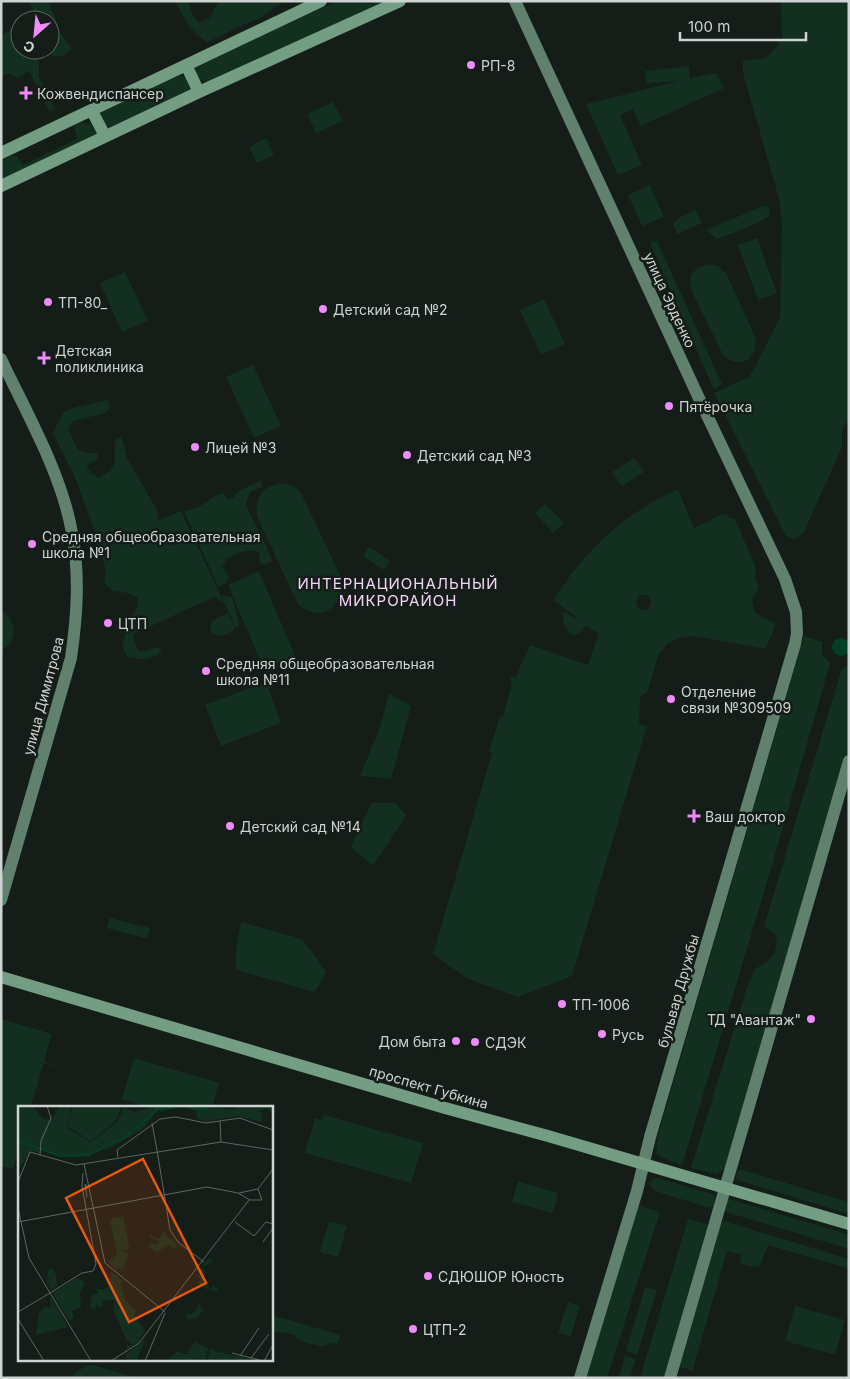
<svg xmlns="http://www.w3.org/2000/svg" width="850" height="1379" font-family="Inter,sans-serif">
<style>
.green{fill:#132f20;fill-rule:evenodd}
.water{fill:#043e24}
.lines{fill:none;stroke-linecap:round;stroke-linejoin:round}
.secondary{stroke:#60816d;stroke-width:12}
.primary{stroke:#739e84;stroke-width:12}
.poi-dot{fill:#ed8cfa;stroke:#141d18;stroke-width:2}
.labels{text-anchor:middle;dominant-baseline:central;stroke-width:5;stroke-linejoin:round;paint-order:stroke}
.poi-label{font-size:14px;fill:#ced4d1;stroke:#141d18;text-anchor:start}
.street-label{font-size:14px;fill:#ced4d1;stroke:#141d18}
.neighbourhood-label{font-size:15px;letter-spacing:1px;fill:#f5d4f9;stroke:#141d18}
.inset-river{fill:none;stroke:#043e24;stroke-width:2.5}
.inset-road{fill:none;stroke:#5e6662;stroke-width:1}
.view{fill:#e8590c;fill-opacity:0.15;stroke:#e8590c;stroke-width:2.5}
.inset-edge{fill:none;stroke:#ced4d1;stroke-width:2.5}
</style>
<rect width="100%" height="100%" fill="#141d18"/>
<!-- green -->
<path class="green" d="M29 1H48L55 17 58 30 70 46 71 50 63 56 53 57 50 50V20H23L34 12Z
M175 1H188L192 14 199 23 209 18 219 1H285L258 19 238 27 207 43 190 28Z
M337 1H386L209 83 200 80 194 70 195 66Z
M781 1H849V419L842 430V447L804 532 794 540 786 536 714 393 749 377 756 365 780 317 782 224 779 199 743 73V61L766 58 782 40Z
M20 23V50H36L39 64V77L55 109 49 111 29 71 17 78 9 73 1 77V36Z
M689 66 690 78 716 73 724 88 641 126 633 109 620 115 642 165 618 175 586 104 679 81 646 83 645 71Z
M182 75C187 77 191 83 191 89L109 129 104 128 100 114 102 111 169 79Z
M333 102 343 121 316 133 307 114Z
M81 122 91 124 97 133 93 137 1 180V160L10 156H17L23 165 77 139 74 126Z
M266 138 274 155 257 163 249 147Z
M650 185 664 217 642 226 628 195Z
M766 205C770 209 771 211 768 216 764 221 726 236 717 239L706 230Z
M696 210 702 223 677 234 673 224 680 217Z
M757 238 777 293 758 300 738 245Z
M657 241 722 384 714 390 650 243Z
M708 264 718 266 726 273 754 334C761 357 741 372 723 355L693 294C687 277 691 269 708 264Z
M125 272 148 321 122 332 100 283Z
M544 299 565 344 541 355 520 310Z
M253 365 281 426 254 438 226 377Z
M108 400 110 407 106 413 73 421 68 429 78 450 90 453H98L97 460 86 466 92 473 99 478C124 462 111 461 116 439L121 436 127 458 157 510 158 521 181 511 224 603 214 597 132 635 138 650 142 652 158 647 162 651C152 661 141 660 127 657 126 653 123 649 123 646 122 640 134 610 138 605L137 597 128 593 112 591 104 582 106 571 95 532 74 475 53 433C55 425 61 421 63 413L72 408Z
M634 458 644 472 622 486 612 472Z
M262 480 261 487 250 492 246 503C252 523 266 540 272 561L265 565 259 562 260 555 257 551C242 549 232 554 222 565L229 578 226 583 218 587 184 511 199 507 216 495 223 493 227 499 233 498 238 491Z
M284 483 293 486 300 491 342 579C345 607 319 624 298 604L257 517C254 496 263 486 284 483Z
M678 489 694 528 711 520 715 517 727 514 729 518 735 519 756 568 755 578 759 587 752 599 755 613 774 623 775 625 766 649 693 636 678 638 668 643 659 654 647 693 643 694 640 698 639 724 647 726 572 976 518 997 468 979 433 954 492 753 489 751 500 716H503L512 683 509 678 512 676 515 678 530 645 588 665 599 634 587 626H585L583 631 575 636C565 631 563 624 563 613L566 612 572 617 577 618 554 600C583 551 625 513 678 489ZM641 595H647L651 600V605L646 610 640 609 636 605 637 598Z
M545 504 564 523 553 533 535 513Z
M369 547 390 561 384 570 363 556Z
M259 571 297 660 266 674 228 585Z
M221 595 232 597 238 618V626L236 628Z
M1 610C16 620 20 641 1 650Z
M228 613 235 628C225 639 205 640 212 621Z
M804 636 822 642V654L830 664 772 865 682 1165 661 1157 656 1153 658 1135Z
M849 666V746L727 1164 723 1170 717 1174 691 1168 746 990 755 969 768 961 774 954 777 944 775 934 764 926 842 668Z
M266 682 281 723 221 746 205 705Z
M389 693 411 706 391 779 360 776 380 727Z
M371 803H396L406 816 373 866 351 847Z
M110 918 150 928 147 939 107 928Z
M241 922 302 939 326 971 320 984 314 992 236 970V950Z
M1 1019 52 1034 44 1061 57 1067 44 1063 30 1108H19V1148L13 1169 1 1166Z
M134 1058 219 1083 212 1108H151L122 1099Z
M324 1115 423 1143 411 1183 305 1153 315 1118 322 1120Z
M740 1169 849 1202V1214L737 1180C735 1175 737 1172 740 1169Z
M658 1178 715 1195 714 1205 710 1208 655 1191 650 1185 653 1179Z
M518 1181 558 1193 553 1213 512 1202Z
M729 1199 846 1234 849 1236V1249L726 1212 725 1210 727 1200Z
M639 1205 660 1212 607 1378H586Z
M688 1219 708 1225 664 1378H640Z
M329 1221 347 1226 338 1257 320 1252Z
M724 1221 849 1259V1269L768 1245 760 1266 752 1267 740 1263 742 1255 727 1251 693 1369 694 1371 680 1367 679 1365 719 1224Z
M645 1287 657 1290 637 1355 626 1351Z
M568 1302 580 1306 571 1336 558 1333Z
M795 1306 845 1320 835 1355 785 1341Z
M271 1315 341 1335 337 1344C326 1342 330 1345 322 1346 318 1346 302 1342 298 1339 294 1335 298 1336 292 1334 284 1332 281 1334 272 1330Z
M625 1356 636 1359 630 1378H619Z
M88 1365 97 1366 136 1378H73L76 1372Z"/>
<!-- water -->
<path class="water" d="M832 647a9 9 0 1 1 18 0a9 9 0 1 1-18 0Z"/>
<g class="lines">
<!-- secondary -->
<path class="secondary" d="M515 1 704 409 785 579 796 612 797 633 795 644 650 1137 637 1191 580 1378
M1 359C26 412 62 474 72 533 80 575 77 616 71 658L1 900
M670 1378 849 761"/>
<!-- primary -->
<path class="primary" d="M186 65 199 92
M92 111 105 136
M1 153 321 1
M1 186 199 92 400 1
M1 977 445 1108 548 1136 849 1224"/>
</g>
<!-- markers -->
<g class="poi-dot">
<circle cx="471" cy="65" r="5"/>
<path d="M23.5 85.5h5v5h5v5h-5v5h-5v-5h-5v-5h5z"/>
<circle cx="48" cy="302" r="5"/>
<circle cx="323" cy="309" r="5"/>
<path d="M41.5 350.5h5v5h5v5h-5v5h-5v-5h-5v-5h5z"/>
<circle cx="669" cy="406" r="5"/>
<circle cx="195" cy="447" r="5"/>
<circle cx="407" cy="455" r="5"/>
<circle cx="32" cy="544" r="5"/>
<circle cx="108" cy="623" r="5"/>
<circle cx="206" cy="671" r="5"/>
<circle cx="671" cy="699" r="5"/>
<path d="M691.5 808.5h5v5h5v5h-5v5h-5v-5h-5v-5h5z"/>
<circle cx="230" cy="826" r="5"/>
<circle cx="562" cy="1004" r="5"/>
<circle cx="811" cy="1019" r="5"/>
<circle cx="602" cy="1034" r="5"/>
<circle cx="456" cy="1041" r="5"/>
<circle cx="475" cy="1042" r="5"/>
<circle cx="428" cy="1276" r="5"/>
<circle cx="413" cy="1329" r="5"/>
</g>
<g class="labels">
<!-- poi labels -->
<g class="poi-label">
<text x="481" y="65">РП-8</text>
<text x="37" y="93">Кожвендиспансер</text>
<text x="58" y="302">ТП-80_</text>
<text x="333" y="309">Детский сад №2</text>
<text x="55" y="350">Детская<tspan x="55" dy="16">поликлиника</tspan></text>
<text x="679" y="406">Пятёрочка</text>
<text x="205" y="447">Лицей №3</text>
<text x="417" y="455">Детский сад №3</text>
<text x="42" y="536">Средняя общеобразовательная<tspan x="42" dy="16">школа №1</tspan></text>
<text x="118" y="623">ЦТП</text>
<text x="216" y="663">Cредняя общеобразовательная<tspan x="216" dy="16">школа №11</tspan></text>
<text x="681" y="691">Отделение<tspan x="681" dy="16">связи №309509</tspan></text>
<text x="705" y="816">Ваш доктор</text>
<text x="240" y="826">Детский сад №14</text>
<text x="572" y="1004">ТП-1006</text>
<text x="801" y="1019" text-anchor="end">ТД "Авантаж"</text>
<text x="612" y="1034">Русь</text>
<text x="446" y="1041" text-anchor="end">Дом быта</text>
<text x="485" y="1042">СДЭК</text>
<text x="438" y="1276">СДЮШОР Юность</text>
<text x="423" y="1329">ЦТП-2</text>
</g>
<!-- street labels -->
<g class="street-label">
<text transform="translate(670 300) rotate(65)">улица Эрденко</text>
<text transform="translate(43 696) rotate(-75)">улица Димитрова</text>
<text transform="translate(678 991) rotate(-74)">бульвар Дружбы</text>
<text transform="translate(429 1087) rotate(16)">проспект Губкина</text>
</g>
<!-- neighbourhood labels -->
<g class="neighbourhood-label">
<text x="398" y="583">ИНТЕРНАЦИОНАЛЬНЫЙ<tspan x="398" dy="17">МИКРОРАЙОН</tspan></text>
</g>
</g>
<!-- overview -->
<g transform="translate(18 1106)">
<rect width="255" height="255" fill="#141d18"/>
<path d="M0 0H15L25 13 33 14 38 7 36 4H40L39 0H54L49 22 73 36 99 16 106 1 116 6 136 0 142 5 135 7V11L122 25 88 44 83 46 117 25 134 5 112 25 118 22 84 44 68 49H44L0 34ZM55 0H104L97 16 73 35 50 21ZM192 0 214 4 221 0H255V7L248 3 240 5 245 8 243 16 221 10 187 16 179 12 178 5H175L180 2 187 6ZM0 36 21 43 22 47 14 45 0 63ZM96 111H105L111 139V143L105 145 111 148 104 164 101 162 99 164 90 156 99 148 92 115ZM146 124 148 129 163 141 160 146 162 141 157 139V143L150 138 139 147 131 141 132 136 137 139 142 136 131 131 133 129 141 133ZM191 151 196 155 184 161 188 167 184 178 187 179 190 175 191 185 196 179 198 182 202 180 198 187 197 184 191 185 179 176 183 175 178 169 187 170 181 164ZM30 163H35L38 169 39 180 33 184 29 176ZM93 165 118 185 105 175 103 177 104 186 110 189 105 187 107 193 118 205 116 209 127 225 120 236 108 244 109 239 102 234 112 240 114 238 108 233 95 204 96 194 84 195 83 203 79 198 77 204 72 200 74 189 81 187 76 182 85 184 92 179ZM59 172 67 176 62 187 63 201 54 205 56 210 52 216 34 187ZM32 190 50 221 18 229 21 207 27 201 33 202ZM181 197 185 204 175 217 178 212 171 214 167 210 178 205ZM127 233 119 254 110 255 107 249ZM177 236 190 242 187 255H148L160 245 168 249ZM193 242 197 245 243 255H192L189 253Z" fill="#132f20"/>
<path d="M192 0 187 6 164 1 142 5 136 1Z" fill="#043e24"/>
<path class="inset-river" d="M0 35 43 50 70 49 107 31 143 0"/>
<path class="inset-road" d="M202 15 203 36M134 17 139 44M139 44 152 124 160 136 186 156M22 49 23 35 33 12 29 0M100 51 99 44 142 13 158 11 188 17 222 12 255 24M66 58 87 157 147 206M0 76 12 46 58 59 203 36 255 44M240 83 255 63M221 87 240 83 244 94M69 91 67 78 70 81M0 102 11 152 73 255M0 116 189 81 220 87 232 94H244M217 116 236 130 248 116 255 118M245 136 255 122M32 187 64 167 75 165 78 158 64 80 65 67M0 206 32 187M0 213 26 255M214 247 245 255M222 250 241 222M233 252 251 228M93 255 121 237 231 94M127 255 147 207M246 255 255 239"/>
<path class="view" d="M125 53 188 177 111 216 48 92Z"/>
<rect width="255" height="255" class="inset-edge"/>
</g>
<!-- border -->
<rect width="850" height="1379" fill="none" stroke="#ced4d1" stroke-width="5"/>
<!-- north arrow -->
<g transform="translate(35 35) rotate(207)"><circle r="24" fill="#141d18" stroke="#5e6662"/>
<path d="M0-4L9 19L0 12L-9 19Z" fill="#ed8cfa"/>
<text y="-8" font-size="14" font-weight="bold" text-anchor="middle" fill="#ced4d1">С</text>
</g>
<!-- scale -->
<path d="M680 32v8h126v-8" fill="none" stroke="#ced4d1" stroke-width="2.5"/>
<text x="688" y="32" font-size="15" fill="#ced4d1" stroke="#141d18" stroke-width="4" paint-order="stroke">100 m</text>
</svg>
